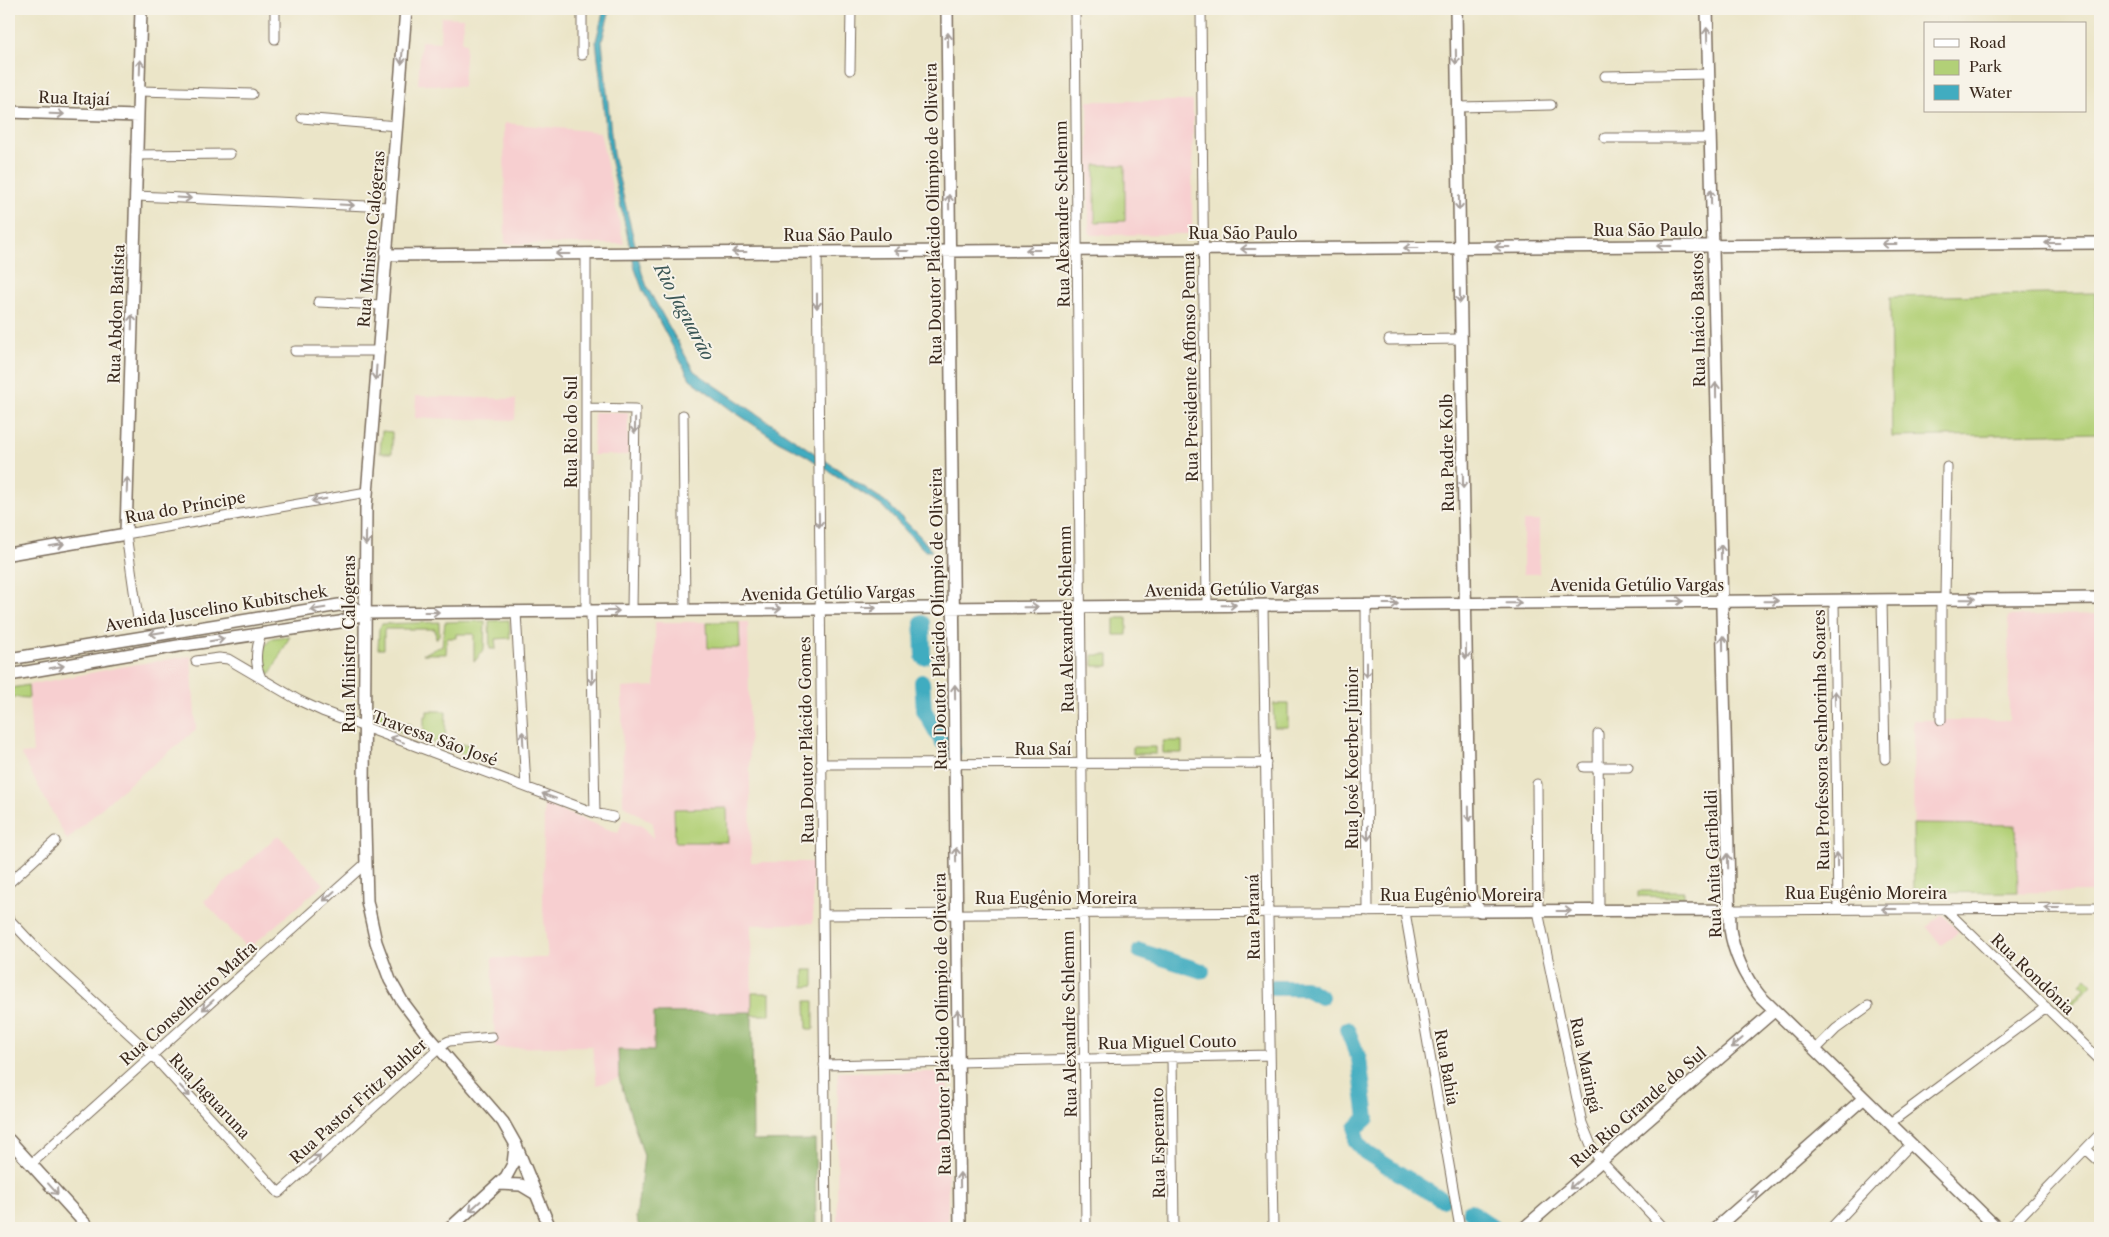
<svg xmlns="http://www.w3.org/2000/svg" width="2109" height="1237" font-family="'Libre Caslon Text',serif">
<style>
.built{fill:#f7cfd0}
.green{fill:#b2d077;stroke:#767d4a}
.forest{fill:#8db268;stroke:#646e43}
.water{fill:#41acc0;stroke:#3e6b6f}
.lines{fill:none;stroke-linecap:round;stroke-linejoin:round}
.river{stroke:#41acc0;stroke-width:16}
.minor-casing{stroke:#796b5a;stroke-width:11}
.major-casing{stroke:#796b5a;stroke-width:14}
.minor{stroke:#fff;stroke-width:9}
.major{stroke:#fff;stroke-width:11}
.oneway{stroke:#a79f9a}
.labels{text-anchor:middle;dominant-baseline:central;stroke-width:4;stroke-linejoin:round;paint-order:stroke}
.street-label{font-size:16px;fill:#3b2a1e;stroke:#f7f3e8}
.water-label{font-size:18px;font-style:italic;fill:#3d5857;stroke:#f7f3e8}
</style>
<rect width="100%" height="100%" fill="#f7f3e8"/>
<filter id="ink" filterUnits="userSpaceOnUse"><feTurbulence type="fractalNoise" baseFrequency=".02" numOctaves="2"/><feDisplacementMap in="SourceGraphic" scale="10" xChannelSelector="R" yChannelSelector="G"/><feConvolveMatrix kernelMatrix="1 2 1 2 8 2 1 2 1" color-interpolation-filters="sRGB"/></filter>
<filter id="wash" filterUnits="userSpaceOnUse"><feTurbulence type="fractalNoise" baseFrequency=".0096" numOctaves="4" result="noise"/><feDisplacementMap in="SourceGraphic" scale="20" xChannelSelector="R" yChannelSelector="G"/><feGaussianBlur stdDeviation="1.12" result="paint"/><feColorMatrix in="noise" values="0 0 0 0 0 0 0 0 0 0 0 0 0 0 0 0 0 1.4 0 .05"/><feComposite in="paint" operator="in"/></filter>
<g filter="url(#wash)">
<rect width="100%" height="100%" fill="#ebe5c8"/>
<!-- built -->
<path class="built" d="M441 17 464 18 462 42 466 43 463 87 418 84 421 41 440 42Z
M1088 101H1193L1192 231 1189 234 1092 235 1089 232Z
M504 123 600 132 624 244H505Z
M416 396 516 399 515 420 415 418Z
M594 412H628V455H593Z
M1523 521H1539V574H1523Z
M2100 614V892L1914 893 1913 720H2009L2008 616Z
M655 622H748L751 862H813V923L751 925 752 1012 654 1013V1051L619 1050V1078L597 1085 592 1046 495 1048 492 958H548L543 910 544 804 618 833 623 819 643 826 653 838V823L623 805 622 688 655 686Z
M191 656 196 730 118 793 67 840 21 754 33 753 28 685 137 664Z
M278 835 324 884 248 949 204 901Z
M1942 914 1959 932 1941 945 1927 927Z
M838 1072H948V1228H837Z"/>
<!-- green -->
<path class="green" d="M1095 165H1125V221L1095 222Z
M2095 293 2098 433 1892 437 1890 297Z
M382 431 392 432V453H380Z
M1114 618H1127V635H1114Z
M509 620 510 638 495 639 496 649H490L489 621Z
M485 621 484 648 476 660 474 661V634H456V638H447L446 654H423L442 646 445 622Z
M439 622V635L436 639 435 629H385L384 631V649H378L379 629 382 624Z
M707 622H739L740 648H708Z
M290 636 270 675 262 663V649L272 638Z
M1093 655H1109V666H1093Z
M28 685 29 698 11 697 12 688Z
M1273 704H1288V727H1274Z
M379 710H385V724H411L410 735 379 723Z
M427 711H446L445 747 424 739V716H427Z
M450 741H453V745L470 744V756L450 749Z
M1163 741H1182V753H1163Z
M1133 747H1156V754H1133Z
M727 808 728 842H675L674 809Z
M1913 824 2016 825 2018 892 1914 893Z
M1639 891H1684V897L1639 896Z
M804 970H814V986L804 987Z
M2086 978 2092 984 2066 1011 2064 1009 2085 987 2081 983Z
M752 993H770V1015H752Z
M806 1001H814V1029H807Z"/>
<!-- forest -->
<path class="forest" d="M752 1012 753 1141 815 1140 816 1228H640L636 1218 644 1156 619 1078 618 1050 654 1051V1013Z"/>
<!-- water -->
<path class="water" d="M604 9H610L602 41 613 154 642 273 648 289 694 371 886 502 920 536 932 551H925L882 506 805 455 778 441 730 409 690 379 643 291 635 269 609 154 596 41Z"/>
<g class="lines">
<!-- river -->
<path class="river" d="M922 623 923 657
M922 682 924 710 941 740 953 751
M1140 951 1202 971
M1274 988H1305L1321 997
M1347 1029 1359 1059 1367 1118 1356 1128V1142L1365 1152 1442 1200
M1470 1211 1495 1228"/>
</g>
</g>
<g filter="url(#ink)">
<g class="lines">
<defs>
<path id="minor" d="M275 9V39
M582 9V55
M1075 9 1086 1228
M1201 9 1207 605
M850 70 851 9
M1605 76 1708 74
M139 91 252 94
M1457 107 1551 105
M302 118 397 126
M1605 138H1710
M136 155 230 154
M136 196 390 207
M817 252 826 1228
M318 302 382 305
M1389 340 1461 339
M295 351H378
M586 408 635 409 632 610
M683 415 685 610
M1945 599 1947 467
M1834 600 1838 909
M1882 600 1885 759
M1366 604 1368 912
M1263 605 1273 1228
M586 611V253
M591 611 595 813
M516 612 526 787
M138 619 126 534 367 492
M196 661 219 658 228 659 298 700 322 711 595 813 613 817
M261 678C254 663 256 649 261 633
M1941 720V599
M1598 734 1599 911
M821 764 1266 763
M1584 767H1628
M1537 784 1538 911 1582 1123 1593 1150 1601 1161 1664 1228
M9 883 55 841
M1945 909 2100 1060
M1730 910 2100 908
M1405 912 1460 1228
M823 915 1480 911
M9 919 40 952 152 1055 279 1193 445 1043 449 1041 492 1037
M1815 1050 1836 1029 1868 1006
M1172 1057 1174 1228
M824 1065 1270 1055
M1890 1123 2046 1007
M2086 1149 2100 1162
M31 1164 365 864
M1831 1228 1911 1144
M2009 1228 2100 1134"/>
<path id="major" d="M406 9 366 507 364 791 367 901 376 942 390 980 402 1001 426 1033 503 1122 516 1145 550 1228
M947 9 960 1228
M1456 9 1470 896 1480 911 1730 910
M1707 9 1730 929C1734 955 1744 976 1760 996L1997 1228
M9 112 138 116
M386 255 2100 243
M9 554 126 534 141 9
M9 659 339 605 350 606 365 613
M9 675 178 646 340 622 365 613 2100 598
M9 1140 89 1228
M499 1184 521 1185 536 1194
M450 1228 506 1177 513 1164 515 1147
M1524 1228 1774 1011
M1716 1228 1864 1098"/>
</defs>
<!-- minor casing -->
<use href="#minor" class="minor-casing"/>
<!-- major casing -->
<use href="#major" class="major-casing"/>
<!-- minor -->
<use href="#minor" class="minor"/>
<!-- major -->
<use href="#major" class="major"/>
</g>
<!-- one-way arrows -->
<defs><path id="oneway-shaft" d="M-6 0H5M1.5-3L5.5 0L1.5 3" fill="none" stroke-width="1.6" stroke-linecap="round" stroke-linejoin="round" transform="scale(1.25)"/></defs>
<g class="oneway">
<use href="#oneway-shaft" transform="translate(1707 35) rotate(-92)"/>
<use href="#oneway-shaft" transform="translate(948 40) rotate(-91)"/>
<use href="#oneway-shaft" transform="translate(402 57) rotate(95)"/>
<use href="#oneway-shaft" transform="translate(1456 57) rotate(89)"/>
<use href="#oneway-shaft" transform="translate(140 67) rotate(-88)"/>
<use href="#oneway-shaft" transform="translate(57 114) rotate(2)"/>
<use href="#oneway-shaft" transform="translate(1711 197) rotate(-91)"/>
<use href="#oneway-shaft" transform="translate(184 198) rotate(3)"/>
<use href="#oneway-shaft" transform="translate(949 202) rotate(-91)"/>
<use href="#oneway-shaft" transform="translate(1459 203) rotate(89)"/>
<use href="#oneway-shaft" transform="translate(347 205) rotate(3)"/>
<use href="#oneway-shaft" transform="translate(2052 243) rotate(180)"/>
<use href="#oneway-shaft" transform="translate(1889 244) rotate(180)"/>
<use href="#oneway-shaft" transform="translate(1664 246) rotate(180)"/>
<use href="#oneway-shaft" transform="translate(1502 247) rotate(180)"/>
<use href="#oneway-shaft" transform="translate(1411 248) rotate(180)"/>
<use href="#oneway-shaft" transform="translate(1248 249) rotate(180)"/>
<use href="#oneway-shaft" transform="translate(1033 250) rotate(180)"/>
<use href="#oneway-shaft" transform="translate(901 251) rotate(180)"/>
<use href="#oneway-shaft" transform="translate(739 252) rotate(180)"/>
<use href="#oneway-shaft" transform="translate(563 254) rotate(180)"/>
<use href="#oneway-shaft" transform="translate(1460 296) rotate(89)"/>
<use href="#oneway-shaft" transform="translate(817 301) rotate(90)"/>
<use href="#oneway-shaft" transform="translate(132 322) rotate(-88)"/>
<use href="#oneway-shaft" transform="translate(376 373) rotate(94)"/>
<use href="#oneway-shaft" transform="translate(1716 390) rotate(-91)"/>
<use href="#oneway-shaft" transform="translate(635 426) rotate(91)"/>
<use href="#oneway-shaft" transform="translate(1463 481) rotate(89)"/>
<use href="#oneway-shaft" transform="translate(127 485) rotate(-88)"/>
<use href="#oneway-shaft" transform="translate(319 500) rotate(170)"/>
<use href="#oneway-shaft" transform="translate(819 520) rotate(89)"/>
<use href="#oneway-shaft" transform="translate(366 538) rotate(91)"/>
<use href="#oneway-shaft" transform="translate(57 545) rotate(-10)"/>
<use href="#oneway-shaft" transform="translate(1721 552) rotate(-91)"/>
<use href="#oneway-shaft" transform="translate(1968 599) rotate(-1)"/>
<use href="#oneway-shaft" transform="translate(1676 601)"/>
<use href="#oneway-shaft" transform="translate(1771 601) rotate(-1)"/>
<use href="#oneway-shaft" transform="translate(1514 603) rotate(-1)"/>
<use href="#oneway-shaft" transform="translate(1391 604)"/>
<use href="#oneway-shaft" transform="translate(1229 605) rotate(-1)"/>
<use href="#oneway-shaft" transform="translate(1031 607) rotate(-1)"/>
<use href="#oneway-shaft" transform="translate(869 608)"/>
<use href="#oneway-shaft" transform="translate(318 609) rotate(171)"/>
<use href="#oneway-shaft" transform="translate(774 609) rotate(-1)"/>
<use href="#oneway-shaft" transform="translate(612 611)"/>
<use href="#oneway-shaft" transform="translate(432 612)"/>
<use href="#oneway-shaft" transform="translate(157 633) rotate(171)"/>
<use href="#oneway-shaft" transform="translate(217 640) rotate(-9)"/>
<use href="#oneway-shaft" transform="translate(1723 643) rotate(-91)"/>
<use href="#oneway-shaft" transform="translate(1466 652) rotate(89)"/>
<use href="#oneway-shaft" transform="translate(57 667) rotate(-10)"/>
<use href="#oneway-shaft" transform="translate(1366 670) rotate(90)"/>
<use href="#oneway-shaft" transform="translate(592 677) rotate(89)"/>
<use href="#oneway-shaft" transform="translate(955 692) rotate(-91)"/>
<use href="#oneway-shaft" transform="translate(1835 698) rotate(-91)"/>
<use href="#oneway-shaft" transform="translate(523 739) rotate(-93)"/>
<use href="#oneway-shaft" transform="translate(397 740) rotate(-160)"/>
<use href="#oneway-shaft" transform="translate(549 796) rotate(-160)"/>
<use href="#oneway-shaft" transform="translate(1469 814) rotate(89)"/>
<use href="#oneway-shaft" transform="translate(1368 833) rotate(90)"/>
<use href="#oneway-shaft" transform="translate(956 855) rotate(-91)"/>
<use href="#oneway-shaft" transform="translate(1837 860) rotate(-91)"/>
<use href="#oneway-shaft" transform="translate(1728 861) rotate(-91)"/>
<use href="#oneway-shaft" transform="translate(329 896) rotate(138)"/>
<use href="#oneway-shaft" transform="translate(2052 908) rotate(180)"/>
<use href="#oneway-shaft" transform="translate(1889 909) rotate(180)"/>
<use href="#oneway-shaft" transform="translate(1564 911)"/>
<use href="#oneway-shaft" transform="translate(208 1005) rotate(138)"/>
<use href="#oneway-shaft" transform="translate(958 1017) rotate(-91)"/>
<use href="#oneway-shaft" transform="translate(1737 1043) rotate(139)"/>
<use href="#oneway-shaft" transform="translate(185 1091) rotate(47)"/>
<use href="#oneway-shaft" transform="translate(315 1160) rotate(-42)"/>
<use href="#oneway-shaft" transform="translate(960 1180) rotate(-91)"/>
<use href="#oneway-shaft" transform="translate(1575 1184) rotate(139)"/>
<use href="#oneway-shaft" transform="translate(53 1189) rotate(48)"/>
<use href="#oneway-shaft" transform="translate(1753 1196) rotate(-41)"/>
<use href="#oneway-shaft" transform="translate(475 1206) rotate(138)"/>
</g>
</g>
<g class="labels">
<!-- street labels -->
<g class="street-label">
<text transform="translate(74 98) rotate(2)">Rua Itajaí</text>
<text transform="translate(933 214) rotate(-91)">Rua Doutor Plácido Olímpio de Oliveira</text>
<text transform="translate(1062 214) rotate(-91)">Rua Alexandre Schlemm</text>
<text x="1648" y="230">Rua São Paulo</text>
<text x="1243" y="233">Rua São Paulo</text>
<text x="838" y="235">Rua São Paulo</text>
<text transform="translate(371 239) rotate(-85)">Rua Ministro Calógeras</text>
<text transform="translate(116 314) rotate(-88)">Rua Abdon Batista</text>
<text transform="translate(1698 320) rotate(-91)">Rua Inácio Bastos</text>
<text transform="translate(1190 367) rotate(-91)">Rua Presidente Affonso Penna</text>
<text transform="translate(571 432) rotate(-90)">Rua Rio do Sul</text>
<text transform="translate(1447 453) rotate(-91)">Rua Padre Kolb</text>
<text transform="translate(185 507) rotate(-10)">Rua do Príncipe</text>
<text x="1637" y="585">Avenida Getúlio Vargas</text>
<text transform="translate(1232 589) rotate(-1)">Avenida Getúlio Vargas</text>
<text transform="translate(828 593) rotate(-1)">Avenida Getúlio Vargas</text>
<text transform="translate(216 608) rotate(-9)">Avenida Juscelino Kubitschek</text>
<text transform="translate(938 619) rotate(-91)">Rua Doutor Plácido Olímpio de Oliveira</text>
<text transform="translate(1066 619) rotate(-91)">Rua Alexandre Schlemm</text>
<text transform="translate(349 644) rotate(-90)">Rua Ministro Calógeras</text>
<text transform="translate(435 738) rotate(20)">Travessa São José</text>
<text transform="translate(806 740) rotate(-91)">Rua Doutor Plácido Gomes</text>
<text transform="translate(1821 740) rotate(-91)">Rua Professora Senhorinha Soares</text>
<text x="1043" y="749">Rua Saí</text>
<text transform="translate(1352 758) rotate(-90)">Rua José Koerber Júnior</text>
<text transform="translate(1713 864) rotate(-92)">Rua Anita Garibaldi</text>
<text x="1866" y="893">Rua Eugênio Moreira</text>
<text x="1461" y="895">Rua Eugênio Moreira</text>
<text x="1056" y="898">Rua Eugênio Moreira</text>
<text transform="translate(1253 917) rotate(-91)">Rua Paraná</text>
<text transform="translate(2033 974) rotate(44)">Rua Rondônia</text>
<text transform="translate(188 1003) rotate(-42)">Rua Conselheiro Mafra</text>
<text transform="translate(942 1024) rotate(-91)">Rua Doutor Plácido Olímpio de Oliveira</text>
<text transform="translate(1069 1024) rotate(-91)">Rua Alexandre Schlemm</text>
<text transform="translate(1167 1042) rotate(-1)">Rua Miguel Couto</text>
<text transform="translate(1586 1065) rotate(78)">Rua Maringá</text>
<text transform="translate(1447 1067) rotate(80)">Rua Bahia</text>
<text transform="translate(210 1096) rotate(47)">Rua Jaguaruna</text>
<text transform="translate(358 1101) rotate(-42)">Rua Pastor Fritz Buhler</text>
<text transform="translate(1638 1107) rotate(-41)">Rua Rio Grande do Sul</text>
<text transform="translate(1158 1143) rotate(-91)">Rua Esperanto</text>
</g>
<!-- water labels -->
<g class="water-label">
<text transform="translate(684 312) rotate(62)">Rio Jaguarão</text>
</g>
</g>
<!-- margin -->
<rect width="2109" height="1237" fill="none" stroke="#f7f3e8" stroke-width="30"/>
<!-- legend -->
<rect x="1924" y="22" width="162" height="90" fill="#f7f3e8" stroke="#aca397"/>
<rect x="1934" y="39" width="25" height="8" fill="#ffffff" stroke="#aca397"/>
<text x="1969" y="48" font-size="15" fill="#3b2a1e">Road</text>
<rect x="1934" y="60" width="25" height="15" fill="#b2d077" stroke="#aca397"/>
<text x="1969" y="72" font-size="15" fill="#3b2a1e">Park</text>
<rect x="1934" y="85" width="25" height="15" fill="#41acc0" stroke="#aca397"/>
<text x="1969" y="98" font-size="15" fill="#3b2a1e">Water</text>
</svg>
